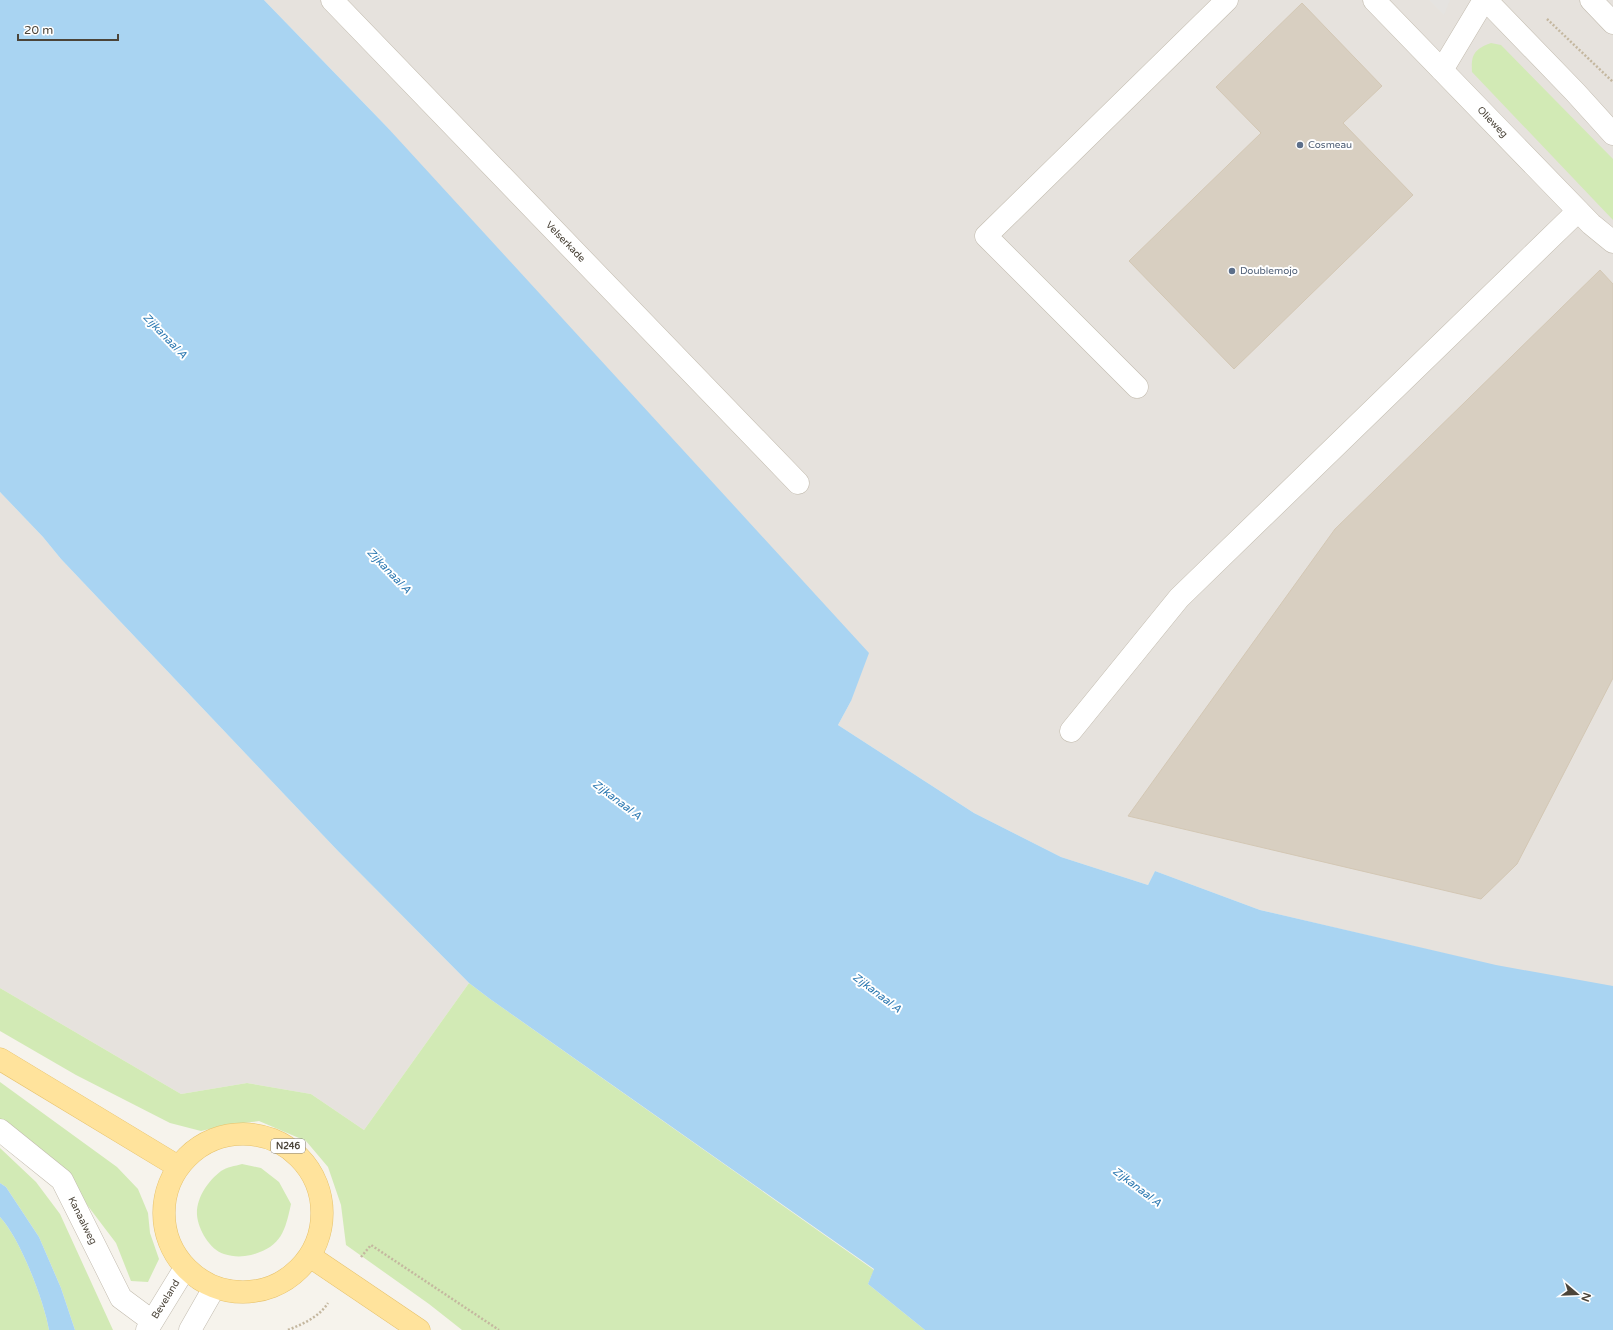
<svg xmlns="http://www.w3.org/2000/svg" width="1613" height="1330" font-family="'Varela Round',sans-serif">
<style>
.industrial{fill:#e6e2dd}
.green{fill:#d2eab5}
.parking{fill:#e5e3e0}
.water{fill:#a9d4f2}
.building{fill:#d8cfc1;stroke:#d3c7b4}
.lines{fill:none;stroke-linecap:round;stroke-linejoin:round}
.minor-casing{stroke:#c2bbae;stroke-width:23}
.major-casing{stroke:#e6c16a;stroke-width:23}
.path{stroke:#c4b79f;stroke-width:2.5;stroke-dasharray:2 2;stroke-linecap:butt}
.minor{stroke:#fff;stroke-width:22}
.major{stroke:#ffe39c;stroke-width:22}
.service-dot{fill:#5c6f8a;stroke:#fff;stroke-width:1.5}
.labels{text-anchor:middle;dominant-baseline:central;stroke-width:4;stroke-linejoin:round;paint-order:stroke}
.shield{fill:#fff;stroke:#817c74;stroke-width:1}
.shield-label{font-size:9px;font-weight:bold;fill:#4b4439}
.street-label{font-size:10px;fill:#4b4439;stroke:#fff}
.service-label{font-size:10px;fill:#4e5e75;stroke:#fff;text-anchor:start}
.water-label{font-size:11px;font-style:italic;fill:#2e7ab2;stroke:#fff}
</style>
<rect width="100%" height="100%" fill="#f6f3ec"/>
<!-- industrial -->
<path class="industrial" d="M264 0H1613V988L1475 964 1476 961 1260 910 1155 871 1148 885 1061 857 974 813 838 725 851 701 387 127Z
M0 492 43 537 61 559 337 850 469 983 364 1130 311 1094 247 1083 181 1094 0 988Z"/>
<!-- green -->
<path class="green" d="M1491 43 1501 45 1613 159V220L1472 72C1471 55 1474 49 1491 43Z
M469 983 490 999 874 1270 868 1284 925 1330H462L429 1304 346 1245 341 1205 328 1167 306 1141 259 1121 227 1125 201 1131 170 1123 76 1075 0 1031V988L181 1094 247 1083 311 1094 364 1130Z
M0 1082 117 1167 138 1189 148 1213 150 1233 159 1259 148 1282 131 1281 116 1243 53 1160 0 1119Z
M0 1148 36 1182 60 1214 113 1330H75L61 1288 39 1237 6 1187 0 1183Z
M242 1164 261 1168 279 1182 291 1204C285 1232 281 1247 251 1255 242 1257 233 1257 224 1254 210 1250 198 1229 197 1215 196 1198 208 1181 221 1171 227 1167 235 1166 242 1164Z
M0 1217C20 1238 44 1301 49 1330H0Z"/>
<!-- parking -->
<path class="parking" d="M1429 0H1450L1444 15Z"/>
<!-- water -->
<path class="water" d="M0 0H264L387 127 869 653 851 701 838 725 974 813 1061 857 1148 885 1155 871 1260 910 1496 965 1613 986V1330H925L868 1284 874 1269 490 999 469 983 337 850 61 559 43 537 0 492Z
M0 1183 6 1187 39 1237 61 1288 75 1330H49C44 1301 20 1238 0 1217Z"/>
<!-- building -->
<path class="building" d="M1302 3 1382 86 1343 123 1413 195 1234 369 1129 261 1261 133 1216 87Z
M1600 270 1613 284V678L1517 864 1481 899 1128 816 1335 529Z"/>
<g class="lines">
<defs>
<g id="minor">
<path id="s1" d="M332 0 798 483"/>
<path id="s2" d="M1374 0 1591 224 1613 242"/>
<path d="M1486 0 1575 92 1613 134"/>
<path d="M1591 0 1613 23"/>
<path d="M1442 70 1484 0"/>
<path d="M1137 387 986 236 1227 0"/>
<path d="M1071 731 1179 598 1578 211"/>
<path id="s3" d="M0 1130 62 1180 121 1298 152 1321"/>
<path id="s4" d="M147 1330 185 1268"/>
<path d="M190 1330 214 1288"/>
</g>
<path id="major" d="M0 1059 177 1166
M164 1213a79 79 0 1 1 158 0a79 79 0 1 1-158 0Z
M311 1257 419 1330"/>
</defs>
<!-- minor casing -->
<use href="#minor" class="minor-casing"/>
<!-- major casing -->
<use href="#major" class="major-casing"/>
<!-- path -->
<path class="path" d="M1547 19 1613 82
M361 1257 371 1245 499 1330
M288 1330C303 1324 319 1317 328 1303"/>
<!-- minor -->
<use href="#minor" class="minor"/>
<!-- major -->
<use href="#major" class="major"/>
</g>
<!-- markers -->
<g class="service-dot">
<circle cx="1300" cy="145" r="4"/>
<circle cx="1232" cy="271" r="4"/>
</g>
<g class="labels">
<!-- shield labels -->
<rect class="shield" x="271" y="1139" width="34" height="14" rx="3"/>
<g class="shield-label">
<text x="288" y="1146">N246</text>
</g>
<!-- street labels -->
<g class="street-label">
<text stroke="none"><textPath href="#s2" startOffset="170">Olieweg</textPath></text>
<text stroke="none"><textPath href="#s1" startOffset="336">Velserkade</textPath></text>
<text stroke="none"><textPath href="#s3" startOffset="125">Kanaalweg</textPath></text>
<text stroke="none"><textPath href="#s4" startOffset="36">Beveland</textPath></text>
</g>
<!-- service labels -->
<g class="service-label">
<text x="1308" y="145">Cosmeau</text>
<text x="1240" y="271">Doublemojo</text>
</g>
<!-- water labels -->
<g class="water-label">
<text transform="translate(165 336) rotate(46)">Zijkanaal A</text>
<text transform="translate(389 571) rotate(46)">Zijkanaal A</text>
<text transform="translate(617 800) rotate(37)">Zijkanaal A</text>
<text transform="translate(877 993) rotate(37)">Zijkanaal A</text>
<text transform="translate(1137 1187) rotate(37)">Zijkanaal A</text>
</g>
</g>
<!-- north arrow -->
<g transform="translate(1577 1294) rotate(109)" stroke="#ffffff" stroke-width="3" paint-order="stroke">
<path d="M0-3L7 15L0 10L-7 15Z" fill="#4b4439"/>
<text y="-6" font-size="11" font-weight="bold" text-anchor="middle" fill="#4b4439">N</text>
</g>
<!-- scale -->
<path d="M18 34v6h100v-6" fill="none" stroke="#4b4439" stroke-width="2"/>
<text x="24" y="34" font-size="12" fill="#4b4439" stroke="#ffffff" stroke-width="3" paint-order="stroke">20 m</text>
</svg>
